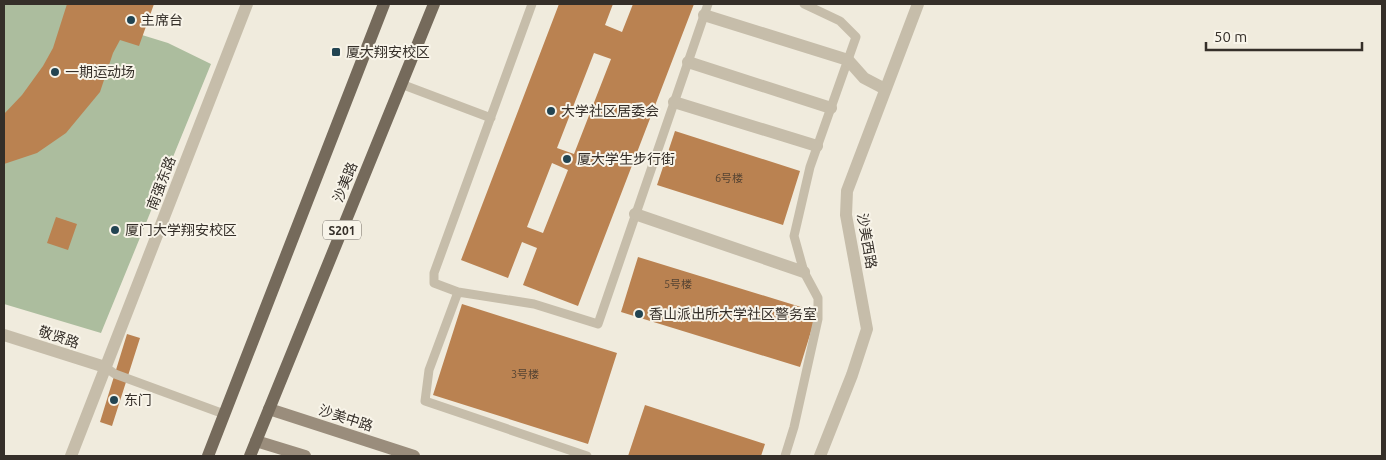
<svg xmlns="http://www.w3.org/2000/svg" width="1386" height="460" font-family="Ubuntu,'Noto Sans SC',sans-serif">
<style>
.green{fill:#acbd9e}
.building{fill:#ba8251;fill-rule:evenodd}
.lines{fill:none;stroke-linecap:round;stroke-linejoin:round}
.lane{stroke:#c6bdaa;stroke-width:9}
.street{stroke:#c6bdaa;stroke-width:12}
.secondary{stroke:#9a8d7c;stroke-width:12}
.primary{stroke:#756a5b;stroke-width:12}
.poi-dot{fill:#224452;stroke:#f8f4e9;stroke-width:2}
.labels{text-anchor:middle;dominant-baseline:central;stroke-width:4;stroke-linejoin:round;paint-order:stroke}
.number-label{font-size:11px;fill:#564433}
.shield{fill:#f8f4e9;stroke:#706a63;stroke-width:1}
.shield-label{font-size:12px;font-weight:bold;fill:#352f29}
.poi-label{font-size:14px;fill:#352f29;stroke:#f8f4e9;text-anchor:start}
.street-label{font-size:14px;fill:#352f29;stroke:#f8f4e9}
</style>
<rect width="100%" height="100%" fill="#f0ebdd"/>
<!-- green -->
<path class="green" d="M4 4H152L142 35 168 43 211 64 101 333 4 304Z"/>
<!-- building -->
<path class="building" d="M67 4H154L139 46 120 40 113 53 100 92 66 133 37 153 4 164V114L22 95 43 66 53 48Z
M559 4H613L605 25 622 32 633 4H694L578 306 523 285 537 248 522 242 508 278 461 260ZM594 53 611 59 574 154 557 148ZM552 163 568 170 543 233 527 227Z
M675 131 800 171 783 225 657 185Z
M56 217 77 224 68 250 47 243Z
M638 257 817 312 800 367 621 312Z
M462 304 617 353 588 444 433 395Z
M127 334 140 338 112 426 100 422Z
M645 405 765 444 761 456H628Z"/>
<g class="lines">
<!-- lane -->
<path class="lane" d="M532 4 434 273V283L458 292 534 304 598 324 708 4
M401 84 491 118
M458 292 429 370 425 401 587 456
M105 367 115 374 224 414
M785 456 794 427 818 319V298L804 272 794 236 810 167 856 37 840 21 804 4"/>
<!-- street -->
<path class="street" d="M704 15 848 60 864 78 885 89
M688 62 831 108
M674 102 817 146
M635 214 804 272
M4 335 105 367
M71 456 247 4
M820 456 852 375 867 329 846 215 847 191 918 4"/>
<!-- secondary -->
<path class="secondary" d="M269 409 414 456
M256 441 305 456"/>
<!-- primary -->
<path class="primary" d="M208 456 384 4
M250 456 434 4"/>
</g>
<!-- markers -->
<g class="poi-dot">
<circle cx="131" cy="20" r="5"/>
<rect x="331" y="47" width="10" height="10" rx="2.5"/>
<circle cx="55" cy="72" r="5"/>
<circle cx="551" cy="111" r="5"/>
<circle cx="567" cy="159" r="5"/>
<circle cx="115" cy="230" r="5"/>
<circle cx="639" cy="314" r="5"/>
<circle cx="114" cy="400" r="5"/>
</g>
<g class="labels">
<!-- number labels -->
<g class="number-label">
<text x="729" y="178">6号楼</text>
<text x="678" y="284">5号楼</text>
<text x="525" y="374">3号楼</text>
</g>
<!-- shield labels -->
<rect class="shield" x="323" y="220.5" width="38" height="19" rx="4"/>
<g class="shield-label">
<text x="342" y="230">S201</text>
</g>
<!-- poi labels -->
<g class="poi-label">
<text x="141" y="20">主席台</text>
<text x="346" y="52">厦大翔安校区</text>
<text x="65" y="72">一期运动场</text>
<text x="561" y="111">大学社区居委会</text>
<text x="577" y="159">厦大学生步行街</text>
<text x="125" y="230">厦门大学翔安校区</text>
<text x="649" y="314">香山派出所大学社区警务室</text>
<text x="124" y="400">东门</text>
</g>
<!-- street labels -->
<g class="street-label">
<text transform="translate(345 182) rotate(-68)">沙美路</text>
<text transform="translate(161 183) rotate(-69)">南强东路</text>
<text transform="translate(867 241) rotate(80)">沙美西路</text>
<text transform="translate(59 337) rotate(18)">敬贤路</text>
<text transform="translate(346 418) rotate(18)">沙美中路</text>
</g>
</g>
<!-- border -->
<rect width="1386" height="460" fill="none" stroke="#352f29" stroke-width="10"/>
<!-- scale -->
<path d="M1206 42v8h156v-8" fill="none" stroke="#352f29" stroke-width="2.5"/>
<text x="1214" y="42" font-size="15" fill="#352f29" stroke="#f8f4e9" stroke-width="4" paint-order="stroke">50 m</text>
</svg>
